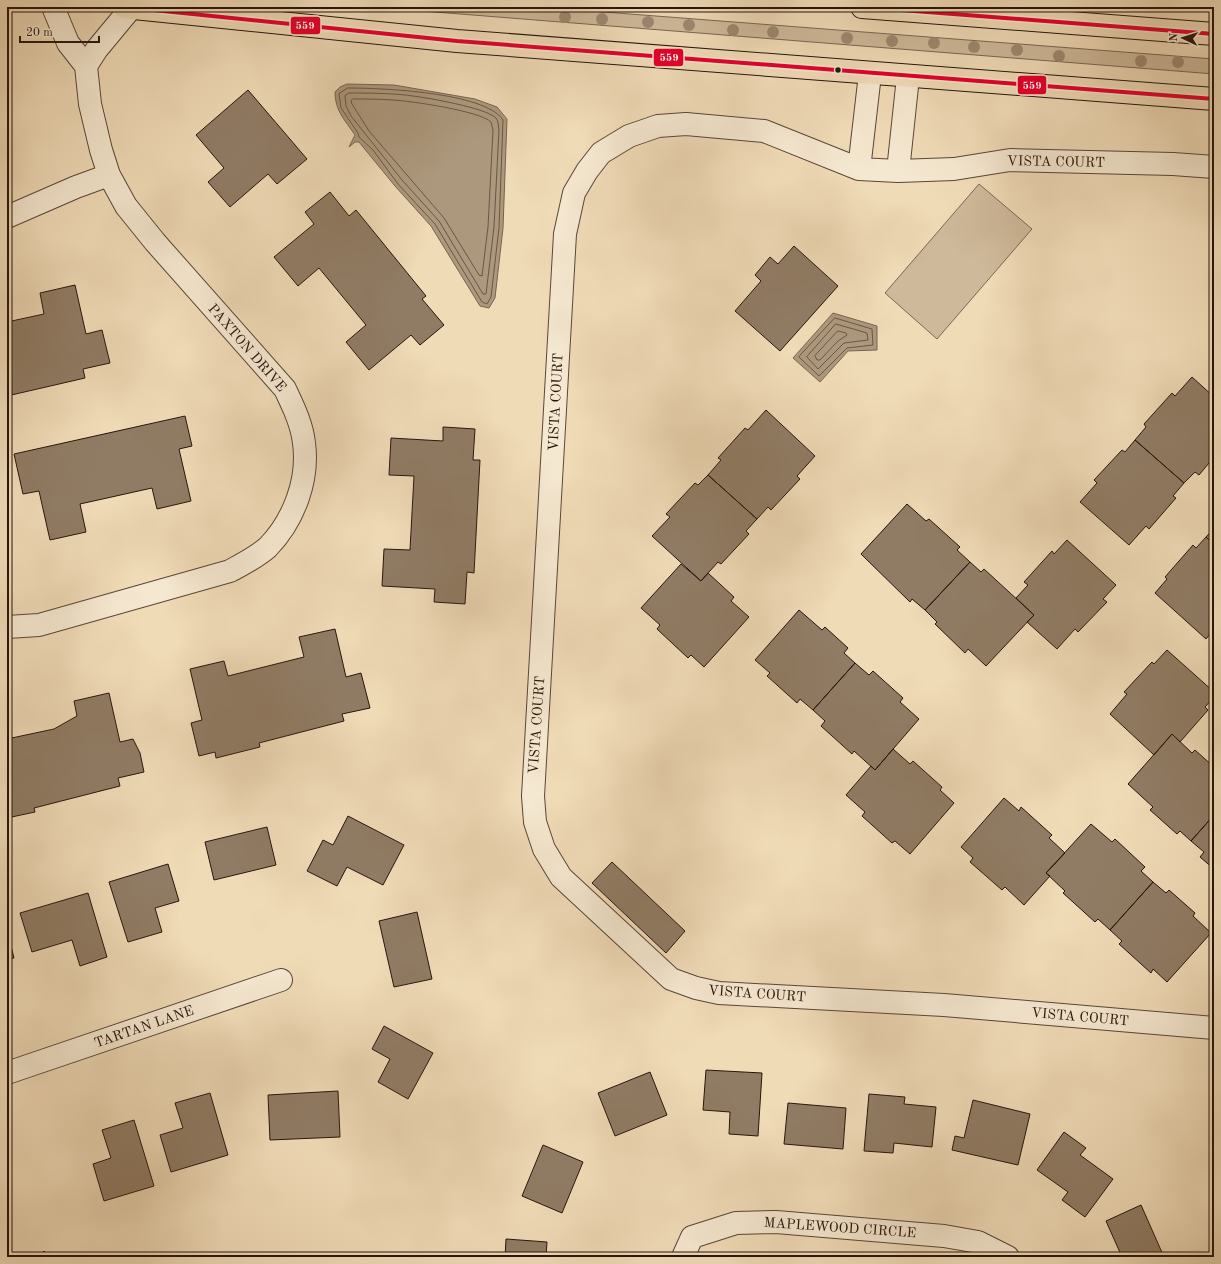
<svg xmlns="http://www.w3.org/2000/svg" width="1221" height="1264" font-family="'Old Standard TT',serif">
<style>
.green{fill:#ceb99a;stroke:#7a6754}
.water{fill:#ac987d;stroke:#776450}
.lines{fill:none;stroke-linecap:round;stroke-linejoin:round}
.shore{stroke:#6a5645;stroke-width:1}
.building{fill:#907c65;stroke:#27150d}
.minor-casing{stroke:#594638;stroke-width:24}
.major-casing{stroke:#27150d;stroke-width:24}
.minor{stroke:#f5e8d0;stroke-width:22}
.major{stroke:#f0dbb7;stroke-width:22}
.bus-1-casing{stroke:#f5e8d0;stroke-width:7}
.bus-1{stroke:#e4002b;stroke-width:4}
.tree{fill:#9d8971}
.bus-dot{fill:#27150d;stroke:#f5e8d0;stroke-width:1.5}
.labels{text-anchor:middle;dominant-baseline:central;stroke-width:3;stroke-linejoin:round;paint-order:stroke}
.street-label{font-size:14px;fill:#27150d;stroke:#f5e8d0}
.line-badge{stroke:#f5e8d0;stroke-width:1.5}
.badge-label{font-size:11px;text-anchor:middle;font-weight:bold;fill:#fff}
</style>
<rect width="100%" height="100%" fill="#f0dbb7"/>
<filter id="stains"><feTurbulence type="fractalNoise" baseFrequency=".005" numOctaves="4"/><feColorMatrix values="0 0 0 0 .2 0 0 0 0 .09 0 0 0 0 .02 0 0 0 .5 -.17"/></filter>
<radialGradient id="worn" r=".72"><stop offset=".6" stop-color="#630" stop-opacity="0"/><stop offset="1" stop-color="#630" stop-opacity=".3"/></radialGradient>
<!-- green -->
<path class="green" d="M372 7H539L1214 59V74Z
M979 184 1032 229 937 339 885 293Z"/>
<!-- water -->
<path class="water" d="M347 84 394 85 475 99 497 107 507 119 503 228 495 298 489 308 480 306 431 226 395 186 359 142H355L349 147 355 135C345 120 335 111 335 92L340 87Z
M833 313 877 326V350L848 351 820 382 793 358Z"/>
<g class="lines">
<!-- shore -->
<path class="shore" d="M348 88C380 88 485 92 503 120L499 228 491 297 487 304 482 302 435 224 398 184 373 150 359 137 358 133 341 108 339 94Z
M349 93C363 93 378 93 392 94 410 94 486 107 496 118 499 122 498 126 499 130L494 227 486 294H483L439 221 402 180 351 116 346 106 345 96Z
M353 99C366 99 380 99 393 100 411 101 480 111 491 122L493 130 488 227 482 276 479 275 444 218 369 131 352 104 351 101Z
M835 318 872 329 873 345 847 348 819 376 799 357Z
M836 324 867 333 868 340 844 343 818 369 807 357Z
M838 331 846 333 847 335 838 341 820 360H817L815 356Z"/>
</g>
<!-- building -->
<path class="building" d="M248 90 307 159 277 184 268 174 230 207 208 182 224 168 196 135Z
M330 192 349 216 356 210 426 296 422 299 444 325 420 345 411 335 369 370 346 342 366 325 319 268 298 286 274 257 314 224 305 212Z
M794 246 838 286 780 351 735 311 761 281 755 275 770 257 778 264Z
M75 285 86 334 102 330 110 363 83 369 85 378 7 396V322L44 314 40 293Z
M1192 377 1214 397V457L1199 475 1195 472 1184 483 1135 440 1146 427 1144 424 1172 393 1175 396Z
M766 410 815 456 797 476 800 479 771 510 768 507 757 519 708 475 721 460 718 458 745 428 748 430Z
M185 416 192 446 179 449 191 501 157 509 152 488 80 504 86 532 50 540 39 491 23 494 14 454Z
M443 427 475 429 473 460H480L474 573 467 572 465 604 434 602 435 589 382 586 384 549 410 550 414 476 389 475 391 438 443 441Z
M1135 440 1184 483 1173 496 1176 498 1149 529 1146 526 1129 545 1080 502 1097 483 1094 480 1122 450 1125 452Z
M708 475 757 519 746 531 749 534 721 564 718 562 701 581 652 536 670 517 666 514 695 483 698 485Z
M907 504 926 521 929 519 960 547 957 550 970 562 925 610 912 599 910 602 861 554Z
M1214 528V545L1206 537Z
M1206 537 1214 545V629L1206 639 1155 593 1167 579 1165 577 1193 545 1196 548Z
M1067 540 1116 585 1103 599 1107 602 1078 632 1075 629 1057 649 1027 622 1034 615 1016 598 1028 585 1024 582 1052 551 1054 554Z
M970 562 981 572 984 569 1034 615 986 666 968 649 965 653 935 624 937 622 925 610Z
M681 564 701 581 708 573 734 597 731 601 749 617 704 667 691 655 688 658 657 629 660 625 641 608Z
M799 610 822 630 825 627 848 648 844 653 855 663 813 710 800 699 797 703 767 676 770 673 755 660Z
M335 629 346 677 361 673 370 708 342 714 344 721 259 743 260 747 216 758 215 752 199 756 191 723 202 720 190 669 224 661 228 676 304 657 299 637Z
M1167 650 1214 692V697L1205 707 1208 710 1180 742 1172 734 1154 755 1110 714 1127 694 1124 692 1152 662 1154 664Z
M855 663 869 675 873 671 903 698 900 702 919 719 875 770 854 751 852 754 821 726 825 721 813 710Z
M109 693 120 742 133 739 140 753 144 772 118 778 120 786 34 808 35 812 7 818V739L54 729 77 716 74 701Z
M1172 734 1192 753 1195 750 1214 767V815L1191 841 1180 831 1177 834 1150 810 1153 807 1128 784Z
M893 749 910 764 913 761 942 787 940 790 954 803 910 854 895 841 892 843 862 816 865 812 846 795 871 766 875 770Z
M1004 798 1019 811 1021 807 1052 835 1049 838 1065 853 1046 873 1050 876 1024 905 1005 887 1002 890 970 862 973 858 961 847Z
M1214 815V869L1200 857 1204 852 1191 841Z
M348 816 404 845 383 885 347 867 337 886 307 871 323 840 333 845Z
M1091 824 1112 842 1115 839 1145 867 1141 871 1153 882 1110 930 1098 919 1095 922 1063 893 1065 891 1046 873Z
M267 827 276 865 214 880 205 842Z
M612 862 685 931 666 953 592 883Z
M168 864 179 901 155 908 162 932 128 942 109 882Z
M1153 882 1166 893 1169 890 1195 913 1193 916 1211 933 1167 982 1153 969 1151 973 1119 944 1122 941 1110 930Z
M88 893 107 957 80 966 72 940 32 952 20 913Z
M417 912 432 979 394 987 379 921Z
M7 930 14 958 7 959Z
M384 1026 433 1053 408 1099 378 1082 390 1059 372 1049Z
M706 1070 762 1073 758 1136 729 1134 730 1112 703 1110Z
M650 1072 667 1115 615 1136 598 1093Z
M338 1091 340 1137 270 1140 268 1095Z
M210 1093 228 1155 171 1172 160 1135 183 1128 175 1103Z
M869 1094 905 1097 904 1104 936 1107 932 1147 894 1143 893 1153 864 1151Z
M973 1100 1030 1114 1018 1165 952 1150 955 1136 964 1138Z
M788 1103 846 1108 843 1149 784 1144Z
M134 1120 154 1186 104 1201 93 1164 111 1158 102 1130Z
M1064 1132 1086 1148 1080 1155 1113 1179 1085 1217 1062 1200 1068 1192 1037 1170Z
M543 1145 583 1162 562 1213 522 1196Z
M1141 1205 1164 1257H1122L1106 1221Z
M506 1239 547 1242 546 1257H505Z
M44 1251 50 1257H38Z"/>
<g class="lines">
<defs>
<path id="minor" d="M86 66 97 49 131 8
M1214 167 1173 164 1010 160 954 169 898 171 859 169 764 131 686 124 658 126 629 136 601 153 587 171 574 193 565 234 533 796 535 822 544 849 561 877 671 979 696 988 719 993 944 1005 1214 1028
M859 169 870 74
M898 171 908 77
M7 217 76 187 109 175
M7 627 39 625 230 571C243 564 257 557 268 547 294 520 309 480 304 443 302 424 293 406 285 389L155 242 126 206 109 175 101 150 90 104 86 66 68 43 53 7
M7 1073 281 980
M683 1257 692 1237 736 1223 776 1222 944 1236 978 1242 1008 1257"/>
<path id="major" d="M124 7 457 41 1214 99
M862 7 1214 34"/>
</defs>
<!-- minor casing -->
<use href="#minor" class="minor-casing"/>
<!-- major casing -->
<use href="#major" class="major-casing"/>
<!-- minor -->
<use href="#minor" class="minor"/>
<!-- major -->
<use href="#major" class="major"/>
<defs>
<path id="bus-1" d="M124 7 457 41 1214 99
M862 7 1214 34"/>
</defs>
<!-- bus-1 casing -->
<use href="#bus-1" class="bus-1-casing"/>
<!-- bus-1 -->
<use href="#bus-1" class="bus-1"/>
</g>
<!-- trees -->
<g class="tree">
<circle cx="565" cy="17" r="6"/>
<circle cx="602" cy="19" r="6"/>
<circle cx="648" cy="22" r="6"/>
<circle cx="689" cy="25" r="6"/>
<circle cx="733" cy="30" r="6"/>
<circle cx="773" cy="32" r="6"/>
<circle cx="847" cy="38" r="6"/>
<circle cx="892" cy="41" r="6"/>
<circle cx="934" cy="43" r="6"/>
<circle cx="974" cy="47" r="6"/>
<circle cx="1017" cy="50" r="6"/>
<circle cx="1059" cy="56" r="6"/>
<circle cx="1141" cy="61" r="6"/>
<circle cx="1178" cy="62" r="6"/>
</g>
<!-- markers -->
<circle class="bus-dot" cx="838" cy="70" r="3.5"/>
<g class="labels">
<!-- street labels -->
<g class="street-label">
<text transform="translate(1056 162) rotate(1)">VISTA COURT</text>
<text transform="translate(247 348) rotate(49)">PAXTON DRIVE</text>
<text transform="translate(556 402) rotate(-87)">VISTA COURT</text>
<text transform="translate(537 725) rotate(-86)">VISTA COURT</text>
<text transform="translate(757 994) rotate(4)">VISTA COURT</text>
<text transform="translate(1080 1017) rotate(5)">VISTA COURT</text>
<text transform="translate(144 1027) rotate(-19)">TARTAN LANE</text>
<text transform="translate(840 1228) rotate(4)">MAPLEWOOD CIRCLE</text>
</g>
</g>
<g class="line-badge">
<rect x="290" y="16" width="31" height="19" rx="4" fill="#e4002b"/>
<rect x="653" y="48" width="31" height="19" rx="4" fill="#e4002b"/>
<rect x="1017" y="75" width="30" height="20" rx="4" fill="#e4002b"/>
</g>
<g class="badge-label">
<text x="305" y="29">559</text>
<text x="669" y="61">559</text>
<text x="1032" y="89">559</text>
</g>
<!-- margin -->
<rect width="1221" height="1264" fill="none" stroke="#f0dbb7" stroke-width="24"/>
<rect x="8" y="8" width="1205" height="1248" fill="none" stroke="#27150d" stroke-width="2"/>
<rect x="12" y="12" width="1197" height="1240" fill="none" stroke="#27150d"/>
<!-- north arrow -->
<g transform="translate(1183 38) rotate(274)" stroke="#f5e8d0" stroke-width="3" paint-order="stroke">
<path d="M0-3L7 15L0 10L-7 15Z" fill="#27150d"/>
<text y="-6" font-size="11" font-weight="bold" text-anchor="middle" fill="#27150d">N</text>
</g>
<!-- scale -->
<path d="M20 36v6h79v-6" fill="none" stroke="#27150d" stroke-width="2"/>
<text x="26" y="36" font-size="12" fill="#27150d" stroke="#f5e8d0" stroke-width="3" paint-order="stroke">20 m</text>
<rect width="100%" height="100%" filter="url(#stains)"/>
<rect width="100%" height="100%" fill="url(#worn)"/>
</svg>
